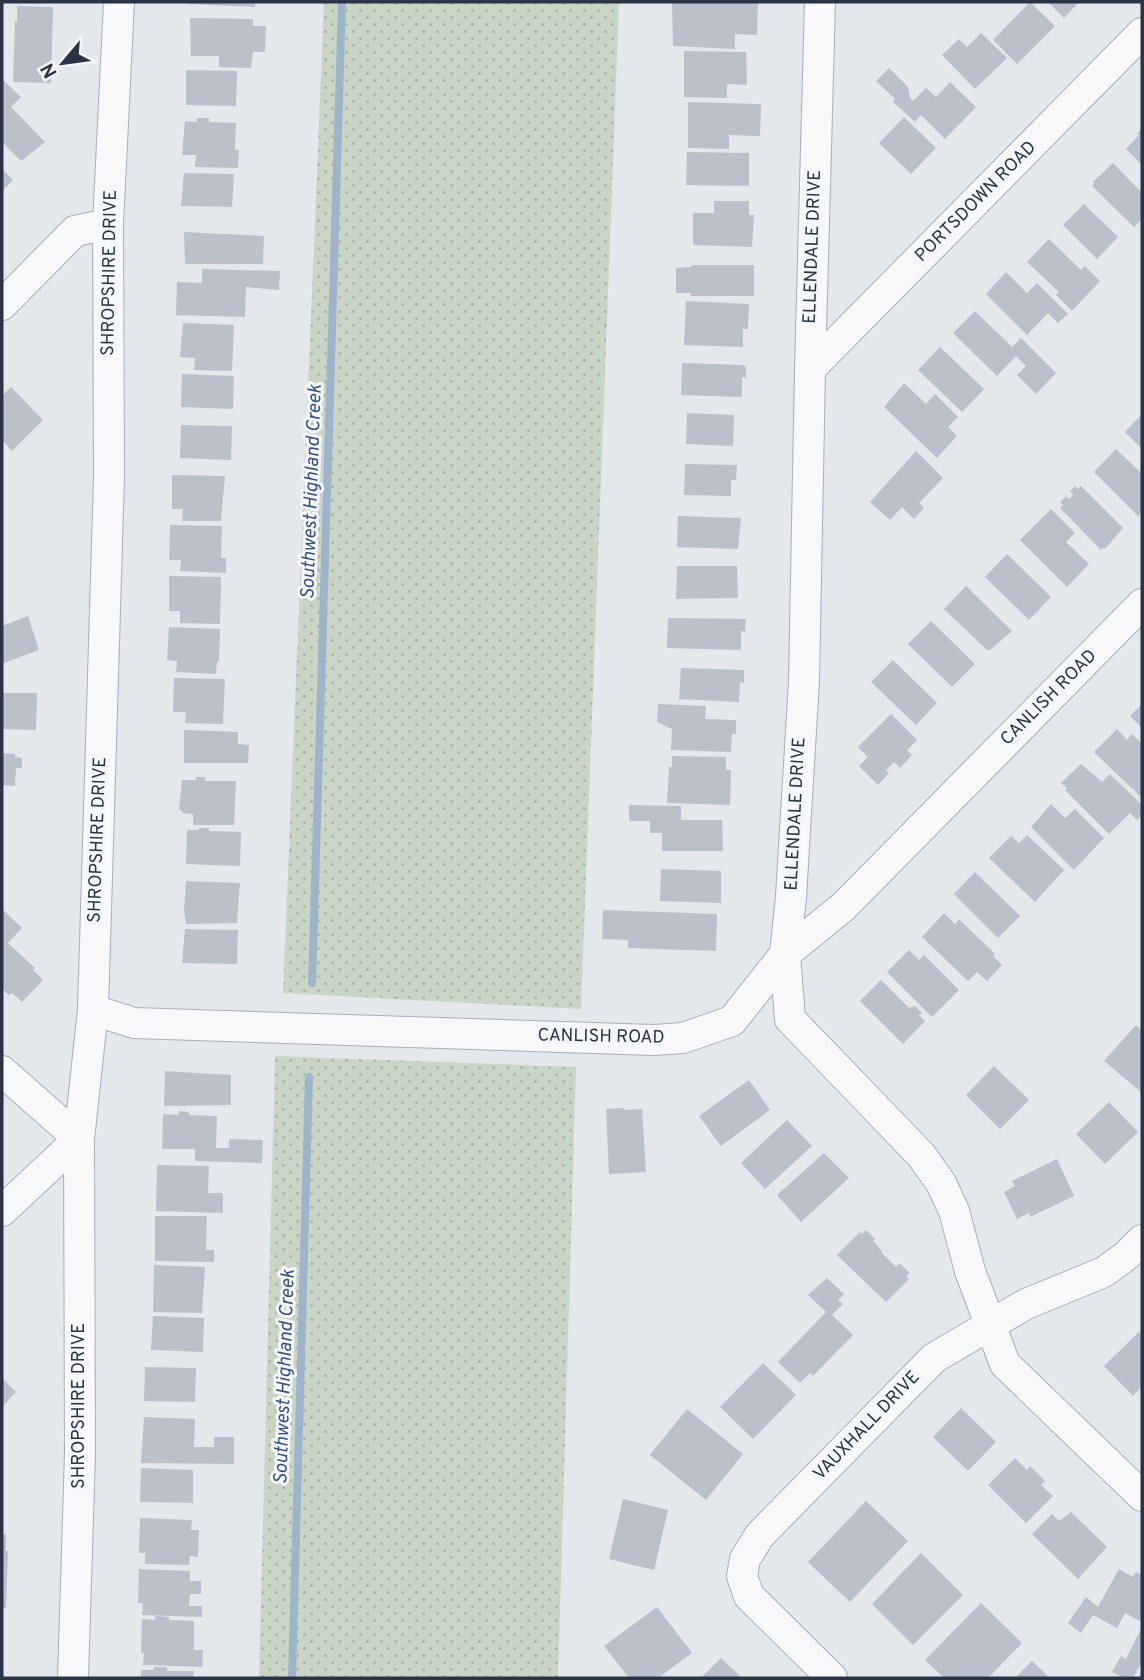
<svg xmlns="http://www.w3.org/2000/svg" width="1144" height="1680" font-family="Overpass,sans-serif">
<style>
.park{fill:url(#park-dots)}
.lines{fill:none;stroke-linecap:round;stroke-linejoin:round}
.stream{stroke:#9fb4cc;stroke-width:8}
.building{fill:#bbc0ca}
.minor-casing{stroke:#a9aeb7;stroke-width:32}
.minor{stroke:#f7f8fa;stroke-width:30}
.labels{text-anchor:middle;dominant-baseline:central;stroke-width:6;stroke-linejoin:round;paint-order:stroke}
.street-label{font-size:18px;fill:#2b3445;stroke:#f4f6f9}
.water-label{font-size:19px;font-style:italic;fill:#34527a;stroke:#f4f6f9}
</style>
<defs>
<pattern id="park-dots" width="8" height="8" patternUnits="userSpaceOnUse" patternTransform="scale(1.75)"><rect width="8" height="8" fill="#c9d6c5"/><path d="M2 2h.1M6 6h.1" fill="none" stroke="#adb8ab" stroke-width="1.8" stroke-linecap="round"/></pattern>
</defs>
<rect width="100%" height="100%" fill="#e4e7ec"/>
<!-- park -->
<path class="park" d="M324 2H619L581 1009 283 993Z
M275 1056 576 1067 558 1678H259Z"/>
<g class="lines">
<!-- stream -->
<path class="stream" d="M312 983 342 2
M292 1678 309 1077"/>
</g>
<!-- building -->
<path class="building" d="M189 2H255V7L189 4Z
M672 2 758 3 757 35 735 34V49L673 46Z
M1030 2 1055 26 1017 64 993 40Z
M1048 2H1079L1064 18Z
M17 6 53 7 51 83 13 82 15 21 17 22Z
M190 18 253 19V26H266L265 52H253L251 68 219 67V56H191Z
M981 33 1007 58 975 89 942 55 959 39 967 47Z
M684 51 746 52 747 85 727 84V98L684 97Z
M889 68 908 87 910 98 913 101 926 88 936 97 950 82 976 107 945 139 921 115 915 122 893 102 895 99 876 81Z
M186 70 237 71 236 106 186 105Z
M2 79 21 97 11 107 45 142 21 161 2 142Z
M688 102 761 104 760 136 729 135V149L688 148Z
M904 117 936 148 911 174 879 143Z
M197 118H209V122L236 123 235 150H239L238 168 195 167 196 155H182L185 121 197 122Z
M1142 129V165L1126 149 1139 135 1137 133Z
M687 152 749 153V186L686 185Z
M1113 163 1142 193V219L1134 227 1092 186 1094 184 1093 182Z
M2 169 13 180 2 191Z
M184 173 234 174 232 207 181 206Z
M714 201H749V215H754L752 247 693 245V213H714Z
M1084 204 1118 237 1097 259 1063 225Z
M184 232 264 236 263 264H185Z
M1049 239 1081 270 1085 266 1100 281 1072 311 1056 295 1059 292 1027 262Z
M692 265H754V296H690L691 293H676V268L691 267Z
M202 269 280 271 279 290 246 287 245 317 176 315 177 282 202 283Z
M1006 272 1027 293 1037 283 1068 314 1058 323 1048 313 1027 335 986 294Z
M686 301 749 304 748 329H743V347L684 345Z
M975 311 1012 347 1021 338 1056 373 1036 394 1017 375 1026 366 1016 356 997 376 953 333Z
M183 323 234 325 232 371 194 370 195 358 180 357Z
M940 347 984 389 962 412 918 370Z
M682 363 743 365 746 367V378L742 377V397L681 395Z
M182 374 234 376 233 409 181 407Z
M904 383 926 404 935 394 958 417 948 427 957 436 937 458 884 407Z
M11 387 43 420 12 451 2 440V396Z
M687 413 734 415 733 446 686 444Z
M1142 414V449L1125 432Z
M181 425 232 426 231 460 180 458Z
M1116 449 1142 474V512L1138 516 1094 472Z
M916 451 943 478 919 503 924 508 914 519 902 507 890 520 870 502Z
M685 464 737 465 736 480H731V496L684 495Z
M172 475 225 476 221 521H182L183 509H172Z
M1075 486 1078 489 1081 486 1123 528 1105 549 1103 548 1101 550 1060 508 1063 505 1060 502 1066 496 1069 499 1073 495 1070 491Z
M1051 509 1075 533 1066 542 1089 564 1067 587 1020 540Z
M678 516 741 518 738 549 677 547Z
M170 525 222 526 221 558H226V573L180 571 181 560H169Z
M1007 554 1051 597 1029 620 985 577Z
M677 566H737L738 598 676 599Z
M169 576 221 577 220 624 180 623V611H169Z
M966 586 1012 631 990 650H987L944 609Z
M28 616 39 650 2 664V626Z
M668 618 746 619 745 632 741 631V650L667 648Z
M931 621 975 664 952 687 908 644Z
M169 627 220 629 219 662H217L216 674 176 672 177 661 167 660Z
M893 660 937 703 916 725 871 682Z
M681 668 744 670V683L740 682 739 702 679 699Z
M174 678 225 679 223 724 185 723 186 712H173Z
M2 693H37L36 730 2 729Z
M658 704 706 706 705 719 736 720V734H732L731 752 671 750 672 729 657 722Z
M1142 704V728L1130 716Z
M891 714 917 740 907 750 912 755 900 768 894 762 886 770 889 773 878 785 859 766 868 757 858 747Z
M1117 729 1127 740 1132 734 1142 744V794L1140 796 1094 752Z
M184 730 238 732V744L249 745 248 763H184Z
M2 753 15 754V757L22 758V768H16L15 786 2 785Z
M672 756 726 757V770H731L730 805 667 803 669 767H672Z
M1081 764 1102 782 1110 774 1142 805V815L1137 820 1130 813 1109 834 1065 790 1067 788 1061 783Z
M196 777H205V781H236L234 825H193V814L182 813V810H179L182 780H196Z
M1051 804 1065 818 1075 809 1104 838 1074 870 1031 827Z
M629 805 681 806V820H722L723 851H662V833H650V821H629Z
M199 828H209V831L241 832 240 866 186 864 187 830H199Z
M1027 835 1064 870 1035 902 989 858 1011 836 1019 843Z
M661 869 721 871V903L660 901Z
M975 872 1020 916 998 938 954 894Z
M186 881 240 883 237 923 186 924 184 911Z
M2 909 22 928 8 943 35 968 33 970 43 980 22 1002 12 993 9 995 2 989Z
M603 910 717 914 716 951 628 948V940L602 939Z
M944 913 955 924 959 919 995 954 993 956 1002 965 987 981 977 972 968 981 922 937Z
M185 929 238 930 237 964 182 963Z
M909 950 919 960 924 955 959 990 932 1017 887 972Z
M881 980 909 1008 915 1006 922 1013 919 1015 925 1021 903 1044 860 1001Z
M1136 1025 1142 1031V1093L1104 1061Z
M994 1066 1029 1100 1000 1129 966 1095Z
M165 1071 231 1075V1105L164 1106Z
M749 1080 770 1110 721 1146 699 1116Z
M1109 1102 1138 1132 1105 1164 1076 1134Z
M624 1108V1110L642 1109 646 1172 609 1174 606 1109Z
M179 1111 189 1112V1115L217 1116 216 1148H229V1139L263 1140 262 1163 195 1161V1149H162L163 1114 178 1115Z
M787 1120 812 1146 765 1189 741 1163Z
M824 1153 849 1178 801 1222 777 1195Z
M1057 1159 1074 1196 1030 1217 1029 1213 1017 1219 1004 1192 1015 1186 1012 1181Z
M157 1165 209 1166 208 1193H223V1213L156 1211Z
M155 1216H207L206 1250H214V1262L155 1261Z
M866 1230 875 1239 873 1241 882 1251 881 1252 896 1267 899 1263 910 1273 906 1276 909 1279 886 1302 837 1255 860 1232 862 1234Z
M154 1265 205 1267 202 1313 153 1312Z
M827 1278 844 1294 838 1300 843 1304 832 1315 853 1335 813 1376 810 1373 800 1383 778 1362 826 1312 808 1295Z
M153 1316 204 1318 203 1352 151 1350Z
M1139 1332 1142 1335V1386L1133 1396 1104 1366Z
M763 1363 796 1395 753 1439 720 1407Z
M145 1367 196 1368 195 1402 144 1401Z
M2 1378 16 1392 2 1407Z
M961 1408 996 1442 968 1471 933 1437Z
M687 1409 743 1454 706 1500 650 1455Z
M144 1417 195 1419 194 1447H214V1437H234V1464L141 1463Z
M1015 1458 1027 1470 1030 1466 1045 1481 1041 1485 1053 1496 1026 1523 988 1485Z
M141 1468 193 1470V1503L140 1502Z
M623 1499 668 1510 654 1570 609 1559Z
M866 1501 908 1541 850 1602 808 1562Z
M1071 1512 1107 1547 1078 1579 1032 1534 1052 1514 1059 1521Z
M140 1518 192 1520 191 1530H199L198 1557 190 1556 189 1565 145 1564V1553H139Z
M2 1534H6V1551H8L6 1608H2Z
M921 1553 963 1595 913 1645 872 1604Z
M139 1569 190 1571V1581H201V1594H190L189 1606H202V1617L142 1615 143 1603H138Z
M1119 1569 1133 1577 1136 1572 1142 1575V1622L1125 1613 1117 1628 1093 1615 1081 1633 1068 1623 1086 1597 1098 1607Z
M981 1603 1022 1643 988 1678H944L925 1660Z
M657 1607 692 1653 658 1678H629L604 1646Z
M155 1616 169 1617V1620L194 1621V1650H203L202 1667 143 1665 144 1653H141L142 1619 155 1620Z
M1142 1627V1661L1133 1678H1124L1112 1672 1121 1656 1126 1659Z
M721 1658 742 1678H701Z
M1032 1661 1050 1678H1015Z
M154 1667H167V1671H194L193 1678H141V1670H154Z"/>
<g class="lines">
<defs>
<path id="minor" d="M820 2 810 369 804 681 791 897 785 954 790 1019 921 1155 941 1183 954 1211 970 1271 1005 1364 1142 1496
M2 305 75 231 108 224
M810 369 1142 33
M93 1010 134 1023 654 1040 683 1038 732 1021 785 954 843 907 1142 604
M2 1071 79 1139
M2 1211 79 1139
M73 1678 80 1453 79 1139 93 1010 109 476 108 224 119 2
M832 1678 749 1596 742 1576 745 1559 760 1535 934 1358 1026 1304 1104 1272 1127 1255 1142 1240"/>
</defs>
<!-- minor casing -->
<use href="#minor" class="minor-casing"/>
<!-- minor -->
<use href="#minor" class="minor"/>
</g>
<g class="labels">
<!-- street labels -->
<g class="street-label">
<text transform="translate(976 202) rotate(-45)">PORTSDOWN ROAD</text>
<text transform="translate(813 247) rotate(-88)">ELLENDALE DRIVE</text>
<text transform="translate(110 273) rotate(-89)">SHROPSHIRE DRIVE</text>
<text transform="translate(1049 698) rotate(-45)">CANLISH ROAD</text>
<text transform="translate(796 814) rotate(-87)">ELLENDALE DRIVE</text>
<text transform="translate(98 840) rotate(-88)">SHROPSHIRE DRIVE</text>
<text transform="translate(601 1037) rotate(1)">CANLISH ROAD</text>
<text transform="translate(79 1406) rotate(-90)">SHROPSHIRE DRIVE</text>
<text transform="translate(867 1426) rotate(-46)">VAUXHALL DRIVE</text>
</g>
<!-- water labels -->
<g class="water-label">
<text transform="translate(312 492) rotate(-88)">Southwest Highland Creek</text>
<text transform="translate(285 1377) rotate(-88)">Southwest Highland Creek</text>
</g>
</g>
<!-- border -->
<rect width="1144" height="1680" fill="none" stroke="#2b3445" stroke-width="7"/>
<!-- north arrow -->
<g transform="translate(63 63) rotate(241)" stroke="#f4f6f9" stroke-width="5" paint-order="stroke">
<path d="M0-5L12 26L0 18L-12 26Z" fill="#2b3445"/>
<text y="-10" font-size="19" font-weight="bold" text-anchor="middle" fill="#2b3445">N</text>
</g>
</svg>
